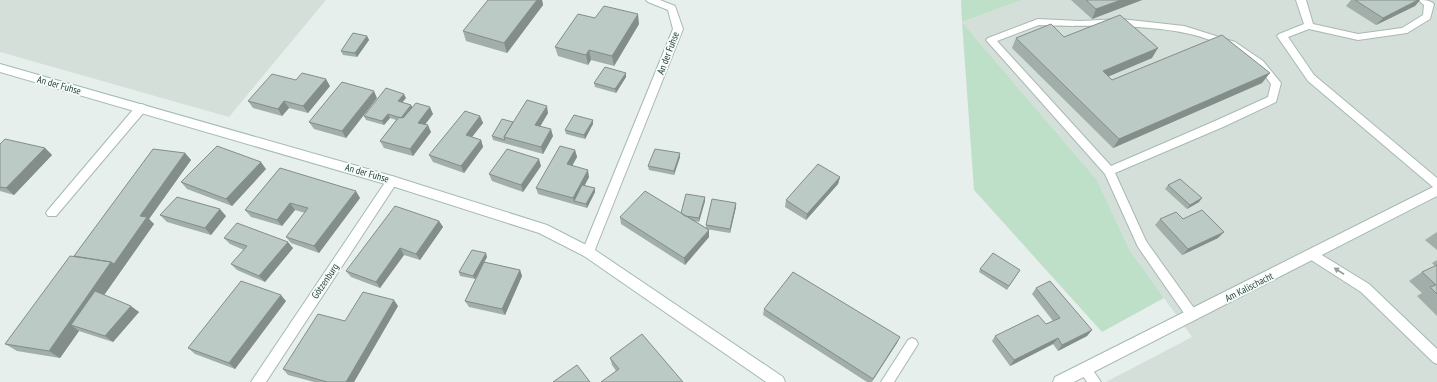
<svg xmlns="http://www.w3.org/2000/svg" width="1437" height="382" font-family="'PT Sans Narrow',sans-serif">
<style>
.built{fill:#d4dfda}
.green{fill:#bfe0c8}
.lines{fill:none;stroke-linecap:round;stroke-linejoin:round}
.lane-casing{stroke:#a8b8b2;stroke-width:2}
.street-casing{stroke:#a8b8b2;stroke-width:2}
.secondary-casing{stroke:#a4bbb3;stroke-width:2}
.lane{fill:#fff;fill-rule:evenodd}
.street{fill:#fff;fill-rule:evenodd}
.secondary{fill:#fff;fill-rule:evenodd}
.wall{fill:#a1aea9}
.shaded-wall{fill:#838d89}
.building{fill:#bbcac4;stroke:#838d89}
.oneway{fill:#92a09c}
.labels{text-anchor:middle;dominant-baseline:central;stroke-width:3.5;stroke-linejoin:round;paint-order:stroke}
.street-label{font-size:10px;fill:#24423a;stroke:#f7fbf9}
</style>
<rect width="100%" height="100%" fill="#e6efeb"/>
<!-- built -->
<path class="built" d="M0 0H326L229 117 0 52Z
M1022 0H1437V382H1106L1192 337 1130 251 1097 180 962 22Z"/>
<!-- green -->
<path class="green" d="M961 0H1022L962 22 1097 180 1130 251 1164 298 1102 332 974 190 962 22Z"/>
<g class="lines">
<defs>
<path id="lane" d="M646 0H660L675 6 683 29 594 252 592 256 588 257 584 256 582 252 673 29 668 10 648 2Z
M1296 0H1306L1313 24 1358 34 1402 28 1423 15 1424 5 1418 0C1424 0 1430 0 1434 4L1430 19 1407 33 1358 40 1309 29 1288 37 1314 75 1437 178V188L1433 187 1308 81 1277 36 1279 34 1304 24Z
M1038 19 1080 21 1121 19 1184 26 1235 42 1263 61 1281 83 1276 102 1223 127 1115 173 1146 241 1196 311 1198 315 1196 319 1192 321 1188 319 1138 247 1105 174 986 40 988 38ZM1039 25C1110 29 1196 16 1256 65 1261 70 1266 77 1271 84L1268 97 1215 121 1111 166 997 41Z
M141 104 145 105 146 108 145 111 56 216H48L46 213 48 210 137 105Z
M1312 249 1369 284 1437 349V364L1433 362 1361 292 1308 258 1306 254 1308 250Z
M912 338 916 340 918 344 894 382H881L908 340Z
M1085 364 1090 366 1101 382H1087L1079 370 1080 366Z"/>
<path id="street" d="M392 176 396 178 398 181 396 184 266 382H251L388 178Z
M1437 185V196L1074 382H1053L1055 377Z"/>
<path id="secondary" d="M0 64 392 176 547 225 592 248 783 377 785 382H766L584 256 539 233 392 186 0 72Z"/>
</defs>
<!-- lane casing -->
<use href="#lane" class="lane-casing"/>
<!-- street casing -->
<use href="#street" class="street-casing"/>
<!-- secondary casing -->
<use href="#secondary" class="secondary-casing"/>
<!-- lane -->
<use href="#lane" class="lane"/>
<!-- street -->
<use href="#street" class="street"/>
<!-- secondary -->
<use href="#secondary" class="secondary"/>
</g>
<!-- wall -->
<path class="wall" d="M537 0H542L543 5 507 53 466 41 463 31Z
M1071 0H1142L1092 19Z
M1351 0H1420L1415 6 1376 25 1346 6Z
M595 18 639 24 614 66 591 60 588 65 558 56 555 47Z
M367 36 369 40 357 57 343 55 341 51Z
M1064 37 1152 58 1108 76 1112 80 1262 83 1113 148 1012 48 1016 38Z
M626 73V77L616 93 595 87 594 83Z
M296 80 330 86 308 113 289 108 282 116 253 108 248 101Z
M377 98 346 138 314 129 309 122Z
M406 98 402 102 411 105 412 107 433 114 425 124 431 132 413 156 384 148 380 141 396 120 390 118 384 125 366 120 364 116Z
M548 113 540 126 553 136 543 154 493 140 492 136 513 122Z
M480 116 483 123 472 137 481 140 483 147 464 173 433 162 429 155Z
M593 120V124L585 139 566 134 565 130Z
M0 144 45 148 52 155 14 195 0 191Z
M575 150 577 157 572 166 589 177 585 185 595 192 587 208 538 194 536 188Z
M185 153 191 160 149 219 154 224 104 295 139 312 113 342 79 331 60 358 17 351 5 344 74 256Z
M680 157 674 175 649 170 648 166Z
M541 166 523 192 492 181 489 174Z
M280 168 360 198 319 253 291 243 286 237 305 213 295 210 282 226 251 217 245 210Z
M266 169 232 206 187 189 181 182Z
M840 177 838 184 806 220 785 207 786 200Z
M1168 185 1199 202 1187 209 1165 189Z
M705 197V201L699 222 693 221 706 228V225L736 207 730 233 706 229 709 237 685 265 621 224 620 217 681 213Z
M160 215 226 216 211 235 167 222Z
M1160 219 1218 238 1182 255 1155 225Z
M439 221 443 227 420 260 404 255 380 288 351 277 346 271Z
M1437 232V250L1425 240Z
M224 238 293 248 265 282 237 270 231 264 244 250 230 244Z
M487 257 484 262 520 270 522 276 505 315 469 307 465 301 484 262 475 279 460 276 459 272Z
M1437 260V316L1417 296 1422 293 1409 281 1422 272 1435 266 1432 263Z
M980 269 1020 270 1007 290 979 272Z
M1036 288 1092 330 1087 336 1058 351 1053 344 1010 366 992 341 995 336 1046 324 1053 321 1032 294Z
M286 301 235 369 195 354 188 348Z
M398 306 354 382H314L288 375 283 369 345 321Z
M764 309 897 343 872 382H867L763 315Z
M610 358 683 382 616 371 612 365Z"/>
<!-- shaded-wall -->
<path class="shaded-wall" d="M537 0H542L543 5 507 53 504 43Z
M1121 0H1142L1092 19 1096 9Z
M1418 0H1420L1415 6 1376 25 1383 18Z
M638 14 639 24 614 66 612 56Z
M367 36 369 40 357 57 355 53Z
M1158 48 1152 58 1098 81 1103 71Z
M589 50 591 60 588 65 586 55Z
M626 73V77L616 93 615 89Z
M1270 73 1262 83 1113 148 1119 139Z
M326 79 330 86 308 113 303 106Z
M374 91 377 98 346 138 342 131Z
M404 94 406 98 400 105 398 101Z
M284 101 289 108 282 116 278 109Z
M411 105 413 109 403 122 401 118Z
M547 106 548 113 537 132 535 125Z
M430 107 433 114 421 130 418 123Z
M388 114 390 118 384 125 382 121Z
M480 116 483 123 468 142 466 135Z
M593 120V124L585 139 584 135Z
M428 125 431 132 413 156 410 149Z
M551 129 553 136 543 154 541 147Z
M481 140 483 147 464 173 461 166Z
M45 148 52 155 14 195 6 188Z
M575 150 577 157 569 171 567 164Z
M185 153 191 160 149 219 154 224 81 328 71 325 79 331 60 358 49 351 111 262 140 216Z
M680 153V157L674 175V171Z
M539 159 541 166 523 192 521 185Z
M261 162 266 169 232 206 226 199Z
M588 170 589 177 576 201H574L573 198Z
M840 177 838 184 806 220 807 214Z
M595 188V192L587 208 586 204Z
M356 191 360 198 319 253 314 246Z
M705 197V201L699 222V218Z
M1202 198 1199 202 1187 209 1190 205Z
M290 203 295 210 282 226 277 220Z
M736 203V207L730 233V229Z
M220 209 226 216 211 235 205 228Z
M439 221 443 227 420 260 416 254Z
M709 230V237L685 265 684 258Z
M1224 232 1218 238 1182 255 1188 249Z
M288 242 293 248 265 282 259 276Z
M400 248 404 255 380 288 376 282Z
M486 253 487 257 475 279 473 276Z
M520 270 522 276 505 315 502 309Z
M281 295 286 301 235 369 229 363Z
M394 300 398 306 354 382H346Z
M131 306 139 312 113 342 105 336Z
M1092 330 1087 336 1058 351 1062 345Z
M900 337 897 343 871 382 873 379Z
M1058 338 1053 344 1010 366 1014 360Z"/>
<!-- building -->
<path class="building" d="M488 0H537L504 43 463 31Z
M1086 0H1121L1096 9Z
M1355 0H1418L1383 18Z
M604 6 638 14 612 56 589 50 586 55 555 47 578 14 595 18Z
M1120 15 1158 48 1103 71 1112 80 1222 35 1270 73 1119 139 1016 38 1051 24 1064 37Z
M353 33 367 36 355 53 341 51Z
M605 67 626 73 615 89 594 83Z
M302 73 326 79 303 106 284 101 278 109 248 101 272 74 296 80Z
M342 82 374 91 342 131 309 122Z
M386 88 404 94 398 101 411 105 401 118 388 114 382 121 364 116Z
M527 100 547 106 535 125 551 129 541 147 504 137Z
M416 103 430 107 418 123 428 125 410 149 380 141 399 117 403 118Z
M465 111 480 116 466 135 481 140 461 166 429 155Z
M574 115 593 120 584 135 565 130Z
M502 119 513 122 504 137 505 140 492 136Z
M5 139 45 148 6 188 0 187V144Z
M217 146 261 162 226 199 181 182Z
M560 146 575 150 567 164 588 170 573 198 536 188Z
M153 149 185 153 140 216 147 217 114 264 111 262 74 256Z
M507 149 539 159 521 185 489 174Z
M655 149 680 153 674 171 648 166Z
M818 164 840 177 807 214 786 200Z
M280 168 356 191 314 246 286 237 308 208 290 203 277 220 245 210Z
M1180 179 1202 198 1190 205 1168 185Z
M582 185 595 188 586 204 574 201Z
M645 191 709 230 684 258 620 217Z
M686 194 705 197 699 218 685 216 681 213Z
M177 197 220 209 205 228 160 215Z
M712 199 736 203 730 229 706 225Z
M395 206 439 221 416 254 400 248 376 282 346 271Z
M1202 210 1224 232 1188 249 1160 219 1176 212 1183 219Z
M237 223 288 242 259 276 231 264 247 246 224 238Z
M472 250 486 253 473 276 459 272Z
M993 253 1020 270 1009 286 980 269Z
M70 256 111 262 49 351 5 344Z
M484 262 520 270 502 309 465 301Z
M1437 265V294L1430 287 1436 285 1422 272Z
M793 272 900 337 873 379 764 309Z
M241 281 281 295 229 363 188 348Z
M1050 281 1092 330 1062 345 1058 338 1014 360 995 336 1038 315 1046 324 1060 318 1036 288Z
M95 291 131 306 105 336 71 325Z
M363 292 394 300 346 382H327L283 369 318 314 345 321Z
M642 334 683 382H601L619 369 610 358Z
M577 365 590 382H553Z"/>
<!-- one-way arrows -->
<defs><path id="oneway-solid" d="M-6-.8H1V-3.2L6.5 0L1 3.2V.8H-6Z"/></defs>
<use class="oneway" href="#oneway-solid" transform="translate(1339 271) rotate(-147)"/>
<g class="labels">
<!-- street labels -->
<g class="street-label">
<text transform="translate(668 53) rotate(-69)">An der Fuhse</text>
<text transform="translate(59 85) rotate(16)">An der Fuhse</text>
<text transform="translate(367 173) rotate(16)">An der Fuhse</text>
<text transform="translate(325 281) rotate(-56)">Götzenburg</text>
<text transform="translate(1249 287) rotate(-27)">Am Kalischacht</text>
</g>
</g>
</svg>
